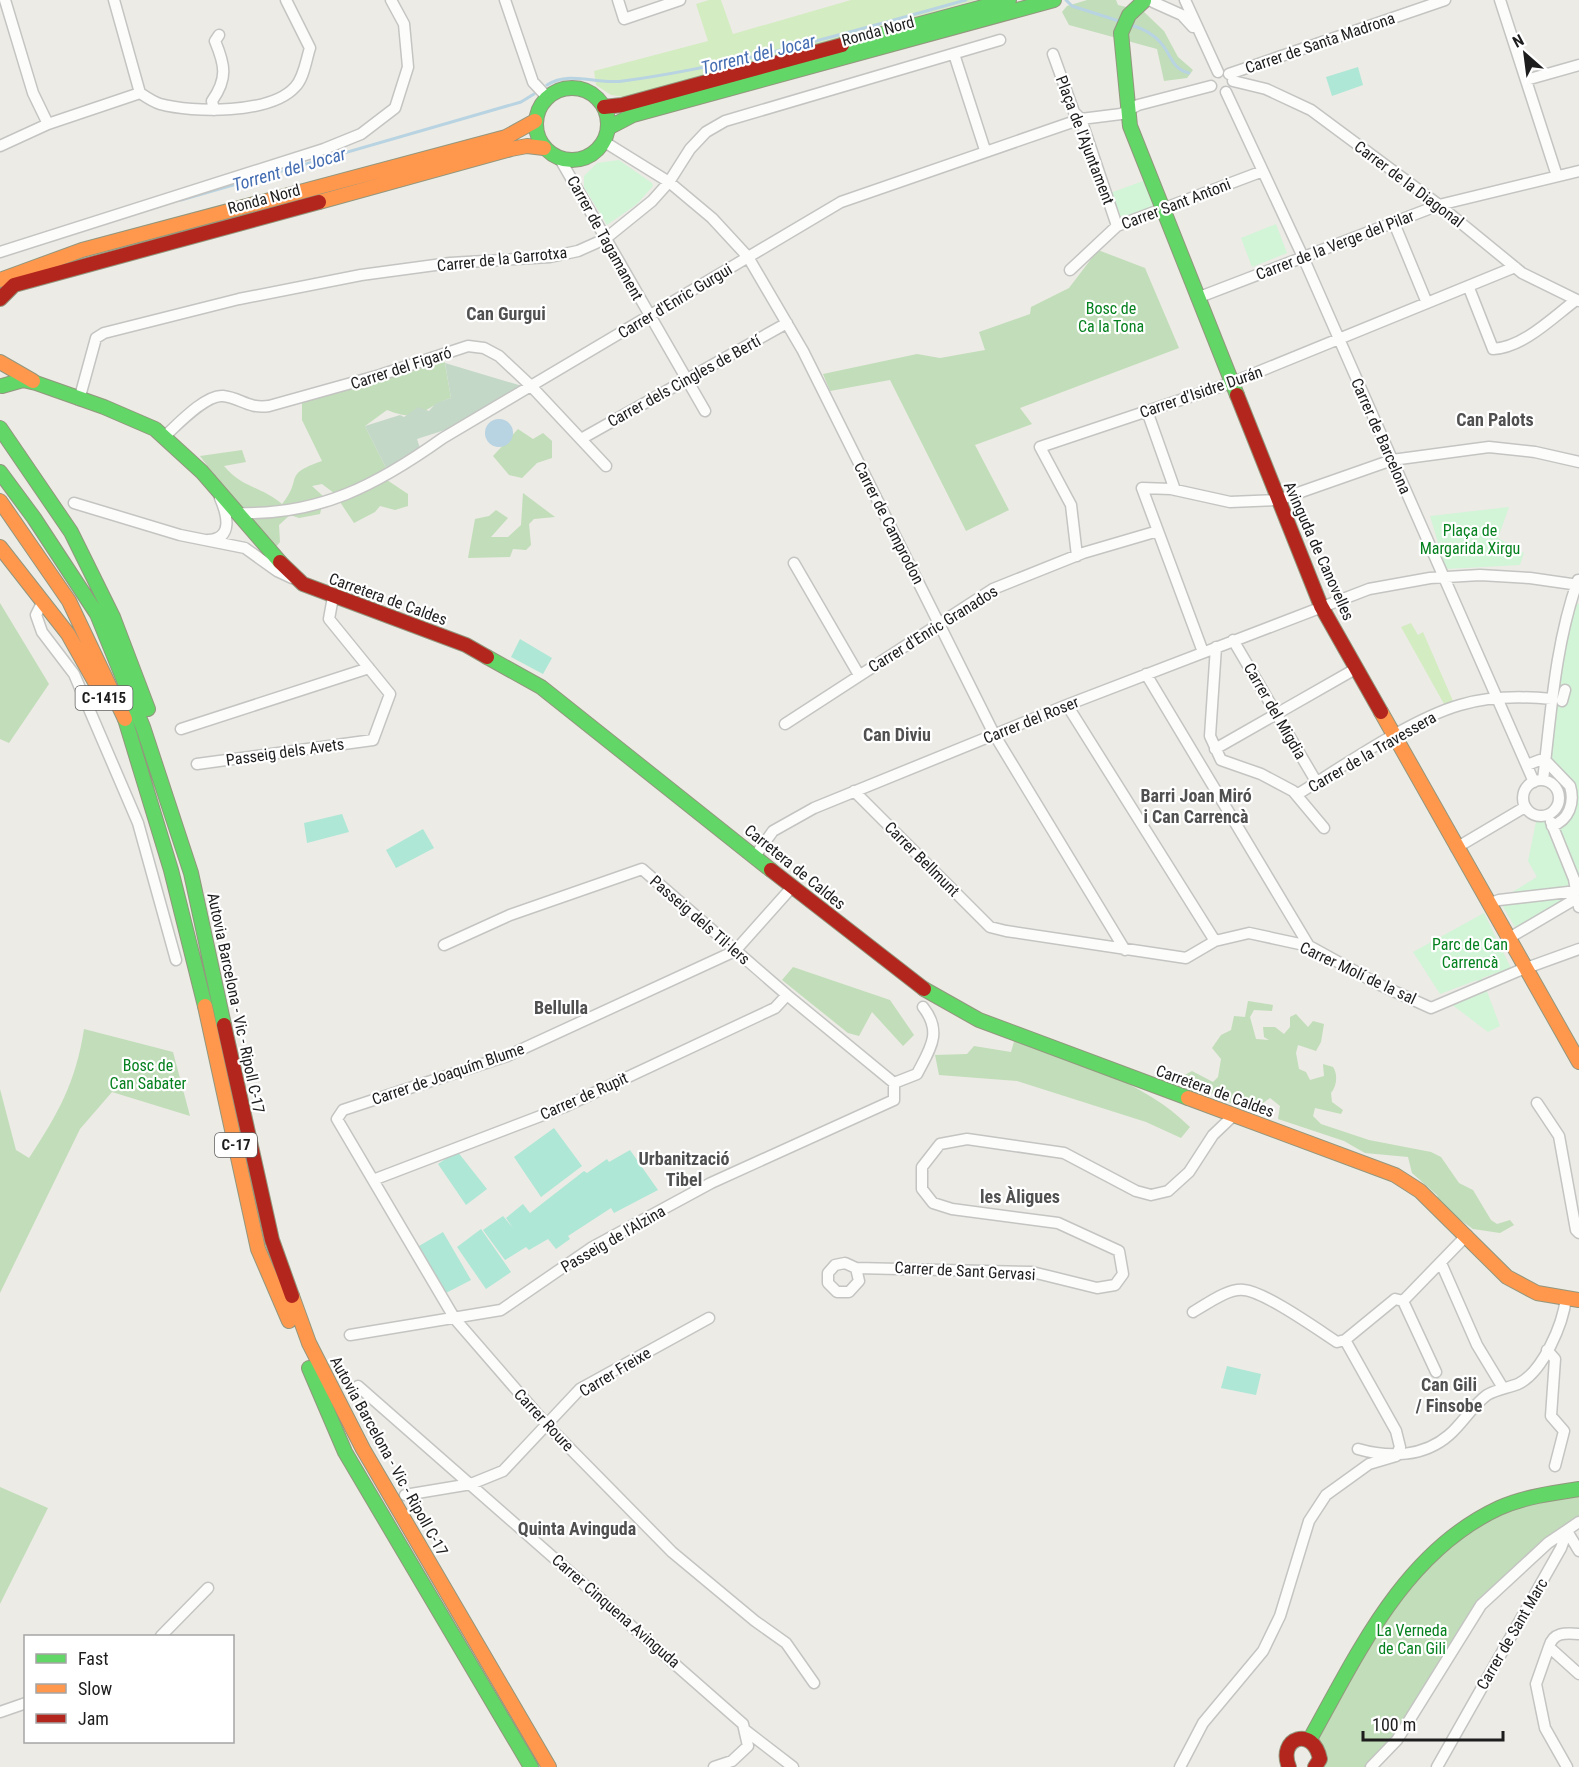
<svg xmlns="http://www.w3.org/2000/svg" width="1579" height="1767" font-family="'Roboto Condensed',sans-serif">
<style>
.grass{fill:#d4ecc2}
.forest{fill:#c2ddb9}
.cemetery{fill:#c4d8c7}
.park{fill:#d2f4d7}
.pitch{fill:#aee7d6}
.water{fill:#b8d3e1}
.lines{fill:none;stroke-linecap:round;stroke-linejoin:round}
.stream{stroke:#b8d3e1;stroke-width:3}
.street-casing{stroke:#c4c4c2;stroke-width:13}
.fast-casing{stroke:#92977d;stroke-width:16}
.slow-casing{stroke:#92977d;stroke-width:16}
.jam-casing{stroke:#92977d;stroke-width:16}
.street{stroke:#fcfcfb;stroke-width:10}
.fast{stroke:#63d668;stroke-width:14}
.slow{stroke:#ff974d;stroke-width:14}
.jam{stroke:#b3261e;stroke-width:14}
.labels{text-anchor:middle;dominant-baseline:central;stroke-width:4.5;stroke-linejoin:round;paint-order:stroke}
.shield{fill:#fff;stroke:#616161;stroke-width:1.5}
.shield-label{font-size:15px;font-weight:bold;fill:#1d1d1d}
.street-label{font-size:16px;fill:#1d1d1d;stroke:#fff}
.park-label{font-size:16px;fill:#06811f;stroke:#fff}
.water-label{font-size:18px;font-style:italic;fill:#456eb2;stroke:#fff}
.neighbourhood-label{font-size:18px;font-weight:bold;fill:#505050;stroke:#fff}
</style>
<rect width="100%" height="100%" fill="#ecebe6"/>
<!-- grass -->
<path class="grass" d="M709 0H721L733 34 851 0H976L625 97 611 95 596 85 594 71 708 41 696 4Z
M1411 623 1418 635 1423 632 1453 701 1444 704 1401 627Z"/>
<!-- forest -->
<path class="forest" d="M1087 0H1116L1118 5 1143 11 1164 31 1178 57 1193 70 1187 78 1164 81 1157 49 1069 25 1062 12 1067 6Z
M1098 250 1145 268 1179 348 1020 408 1032 424 975 445 1009 510 966 531 890 380 830 391 823 374 917 354 940 358 985 350 979 332 1030 314 1031 307 1069 288Z
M444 358 451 398C423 407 421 424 387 410L365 426 387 470V480L408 494V506L395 510 380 506 375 512 354 523 334 493 322 484 312 486 324 497 320 514 299 518 290 515 279 525 280 542 276 547 253 527 200 456 242 450 246 462 224 466C242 488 261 486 282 504 304 478 281 475 322 461L302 420V402Z
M518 429 533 439 543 433 552 441V458L537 463 522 478 509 475 493 456Z
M523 493 555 517 534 519 529 524 531 545 526 550 513 549 510 557 468 558 475 519 489 516 496 510 508 518 491 537H508L521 525Z
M0 603 49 684 9 743 0 739Z
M793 967 890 1000 914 1035 903 1046 872 1012 859 1036 848 1033 782 980Z
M1248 1001 1273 1005 1272 1011 1254 1010 1250 1017 1256 1039 1269 1040 1264 1037 1263 1027H1275L1284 1034 1290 1027V1017L1296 1014 1308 1027 1313 1021 1324 1024 1321 1042 1316 1051 1298 1045 1296 1053 1299 1069 1306 1072 1310 1080 1324 1076 1323 1064 1333 1067C1338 1074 1337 1086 1331 1093L1332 1102 1343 1110 1341 1114 1315 1108 1313 1116 1321 1124 1369 1140 1431 1152 1441 1157 1459 1183 1473 1190 1491 1220 1497 1224 1510 1220 1514 1225 1500 1233 1473 1229 1441 1206 1437 1195 1412 1173 1408 1157 1365 1153 1344 1141 1278 1119 1280 1106 1270 1098 1256 1108 1231 1103 1207 1091 1188 1093 1181 1077 1192 1071 1213 1082 1218 1077 1221 1059 1212 1048 1221 1035 1231 1030 1234 1016 1245 1017Z
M84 1029 173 1052 190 1116 112 1092 80 1129 0 1293V1089L16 1150 29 1158C58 1114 76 1082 84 1029Z
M1015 1038C1075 1062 1143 1080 1190 1127L1181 1138 1146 1122 1017 1081 939 1075 935 1055 967 1054 974 1046 1011 1052Z
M0 1487 48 1508 0 1604Z
M1579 1489V1522L1481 1605 1397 1740 1371 1767H1315L1317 1745 1327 1709 1405 1584 1497 1508Z"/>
<!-- cemetery -->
<path class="cemetery" d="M445 363 522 386 451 428 417 439 420 448 387 470 365 426 400 415 404 417 418 407 429 411 436 403 451 398Z"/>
<!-- park -->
<path class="park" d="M619 160 652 183 653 186 637 204 607 225 584 187V176L597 163Z
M1143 181 1156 207 1119 222 1110 193Z
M1276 224 1287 253 1252 267 1241 238Z
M1509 507 1498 538 1524 553 1520 565 1446 569 1430 516Z
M1572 601 1579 604V894L1516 929 1499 900 1537 877 1528 861 1537 817C1549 818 1555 811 1561 802L1556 785 1546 779 1555 697Z
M1484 913 1511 968 1482 978 1500 1026 1488 1032 1451 1004 1480 991 1477 980 1440 994 1413 952Z"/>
<!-- pitch -->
<path class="pitch" d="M1358 67 1363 85 1332 96 1326 77Z
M520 639 552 658 543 674 511 657Z
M342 814 349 832 307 843 304 823Z
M423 829 434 848 396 868 386 850Z
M554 1128 582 1166 541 1197 514 1157Z
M630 1150 658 1190 614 1213 611 1208 568 1236 570 1239 556 1249 548 1239 529 1250 526 1247 505 1260 483 1230 503 1216 513 1228 506 1218 523 1204 530 1213 584 1171 587 1173 607 1159 609 1162Z
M457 1151 487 1189 466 1205 438 1164Z
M481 1229 511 1272 486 1289 457 1247Z
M443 1232 471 1280 446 1293 419 1246Z
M1227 1366 1261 1374 1256 1395 1221 1388Z"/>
<!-- water -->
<path class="water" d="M485 433a14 14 0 1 1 28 0a14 14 0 1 1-28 0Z"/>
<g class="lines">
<!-- stream -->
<path class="stream" d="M1066 0 1072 6 1122 22
M1131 25C1141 28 1153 34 1160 42 1171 53 1171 69 1189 73
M547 85C570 70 598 85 623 81 740 65 853 31 966 0
M181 200 521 102 534 94"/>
<defs>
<path id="street" d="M5 0 33 93 48 124
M114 0 140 93C146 97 153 102 160 104 193 113 271 114 295 87 304 78 306 60 310 48L286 0
M505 0 533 82 547 97
M618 0 624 19 680 0
M1185 0 1218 72
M1500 0 1557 176
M1153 2 1182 15 1193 27
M954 54 985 150
M1053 54 1074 112 1081 119 1117 226
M1229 74 1445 0
M1526 80 1579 65
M1233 81 1266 89 1311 110 1439 205 1522 273 1579 301
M1226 92 1303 257 1534 782
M214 110 212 101C228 78 225 65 215 41L219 35
M603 141 669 182 712 218 748 257 803 351 994 734 1125 950
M0 146 48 124 140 93
M560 159 705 411
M1394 223 1427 303
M0 252 324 149 361 134 395 108 408 67 404 24 391 0
M1070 270 1117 226 1263 171
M1469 288 1493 349C1524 347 1552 318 1576 300
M1197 298 1439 205 1579 171
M79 400 96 338 104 333 239 299 361 275 450 263 550 257 578 251 605 239 652 201 669 182 690 149 706 132 725 121 1000 40
M1147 411 1175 490
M165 436C177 425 206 394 223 396 241 398 248 409 269 406L380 375 468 346 484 348 499 356 531 386 606 466
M581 439 787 323
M74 503 180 535 245 548 277 571 292 578
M236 513C319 516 377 485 443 438L841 202 1081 119 1121 114 1138 105 1211 86
M208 540C234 539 227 514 220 498
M1077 556 1071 505 1040 447 1231 383 1515 267
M794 563 859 675
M43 601 36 615 42 632 74 674 138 823 176 960
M1233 640 1317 783
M1216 647 1210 736 1221 760 1261 774 1293 791 1324 828
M1203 652 1142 488 1171 489 1230 502 1278 500 1392 460 1489 447 1535 452 1579 462
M1146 674 1309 946
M1562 701 1565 690
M1067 705 1215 941
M785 724 993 589 1083 553 1158 531
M181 729 369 668
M1215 749 1357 668
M197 764 373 740 390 694 329 619 333 597
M1527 765 1540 760 1546 761 1570 786C1575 803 1569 820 1552 826
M1543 780C1551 714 1555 644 1578 580
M1523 798a18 18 0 1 1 36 0a18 18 0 1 1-36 0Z
M854 791 990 927 1006 931 1186 958 1215 941 1249 933 1309 946 1378 984 1431 1008 1518 971 1579 949
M1298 794C1342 767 1411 719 1460 705 1490 696 1521 696 1552 699
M1551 822 1574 879 1579 907
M1456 848 1525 807
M755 856 773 831 814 808 1067 705 1369 589 1430 578 1480 575 1530 578 1579 585
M793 886 735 951 507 1056 343 1110 337 1119 455 1319 546 1424 672 1552 755 1621 786 1643 814 1683
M1488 904 1499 900 1577 891
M1509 938 1572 901 1577 892
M444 945 510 915 642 869 787 995 894 1083
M894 1083 917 1074C930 1049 943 1032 923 1007
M1537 1103 1559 1136 1576 1230 1579 1233
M373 1180 564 1107 775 1008 787 995
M1441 1263 1477 1345 1503 1388
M856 1268 859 1281 849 1292H837L828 1283V1273L835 1265 845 1263 856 1268 1032 1272 1097 1288 1115 1285 1123 1274 1119 1251 1058 1223 952 1209 933 1203 922 1189V1167L940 1144 967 1139 1064 1153 1136 1191 1151 1195 1168 1191 1189 1172 1213 1135 1234 1115
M1403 1301 1436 1372
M1193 1312C1207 1304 1228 1288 1244 1290 1265 1292 1317 1329 1337 1342L1345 1340 1395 1299 1403 1301 1467 1235
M350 1335 501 1310 591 1248 711 1183 894 1100V1083
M1345 1340 1396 1431 1400 1447 1396 1456
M1547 1350 1555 1359 1551 1416 1564 1431 1555 1466
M358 1386 743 1724 748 1746 732 1761 714 1767
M1358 1449C1389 1458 1424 1457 1449 1435 1463 1423 1472 1406 1487 1395 1497 1389 1508 1388 1518 1384 1543 1372 1563 1324 1566 1298
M405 1495 471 1484 503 1471 580 1389 709 1318
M1567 1531 1579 1551
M1579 1634C1565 1633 1553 1632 1549 1647L1579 1674
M161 1636 208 1588
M1549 1647 1536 1684 1545 1728 1567 1767
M0 1712 26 1703
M745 1730 793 1767
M1180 1767 1203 1723 1263 1651 1280 1616 1309 1521 1326 1495 1369 1464 1396 1456
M1371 1767 1397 1740 1481 1605 1548 1543 1579 1522
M1437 1767 1561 1548 1567 1531"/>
<path id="fast" d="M1144 1 1129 15 1121 33 1130 126 1237 395
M842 45 1009 0
M536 124a36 36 0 1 1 72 0a36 36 0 1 1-72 0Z
M608 128 633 115 1054 0
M2 386 23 380 36 383 104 407 155 429 202 472 280 562
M0 428 71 532 113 617 148 709
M0 472 34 518 97 614 143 727 191 873 224 1025
M487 657 541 687 771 870
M125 719 171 870 205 1006
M924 989 979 1020 1188 1098
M309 1368 345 1452 531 1767
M1310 1739C1358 1653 1404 1552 1499 1508 1524 1497 1552 1493 1579 1489"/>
<path id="slow" d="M319 202 511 149 527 146 544 148
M0 280 82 250 506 137 535 121
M0 362 33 381
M0 501 69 601 125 719
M0 547 68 634 104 698
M1381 712 1579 1062
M205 1006 258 1249 289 1321
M1188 1098 1395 1175 1420 1191 1507 1277 1537 1293 1579 1300
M292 1296 309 1343 363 1449 549 1767"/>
<path id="jam" d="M604 107 622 105 842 45
M0 299 14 285 319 202
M1237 395 1321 606 1381 712
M280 562 303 584 466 645 487 657
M771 870 924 989
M224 1025 272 1240 292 1296
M1289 1767C1277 1738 1313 1725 1320 1759L1315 1767"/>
</defs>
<!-- street casing -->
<use href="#street" class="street-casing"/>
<!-- fast casing -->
<use href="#fast" class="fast-casing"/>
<!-- slow casing -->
<use href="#slow" class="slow-casing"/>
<!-- jam casing -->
<use href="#jam" class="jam-casing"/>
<!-- street -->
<use href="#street" class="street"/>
<!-- fast -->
<use href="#fast" class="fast"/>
<!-- slow -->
<use href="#slow" class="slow"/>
<!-- jam -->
<use href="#jam" class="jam"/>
</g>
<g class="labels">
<!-- shield labels -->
<g class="shield">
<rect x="75.5" y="686" width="57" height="24" rx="4.5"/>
<rect x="215" y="1133" width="42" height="24" rx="4.5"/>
</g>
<g class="shield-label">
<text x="104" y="698">C-1415</text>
<text x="236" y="1145">C-17</text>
</g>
<!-- street labels -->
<g class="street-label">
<text transform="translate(878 31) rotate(-15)">Ronda Nord</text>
<text transform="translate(1320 43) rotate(-19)">Carrer de Santa Madrona</text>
<text transform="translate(1085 140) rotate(69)">Plaça de l'Ajuntament</text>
<text transform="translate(1409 184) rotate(37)">Carrer de la Diagonal</text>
<text transform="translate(264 199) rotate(-15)">Ronda Nord</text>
<text transform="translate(1176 204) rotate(-21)">Carrer Sant Antoni</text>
<text transform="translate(605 238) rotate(61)">Carrer de Tagamanent</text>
<text transform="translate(1335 245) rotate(-21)">Carrer de la Verge del Pilar</text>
<text transform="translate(502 259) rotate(-6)">Carrer de la Garrotxa</text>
<text transform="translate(675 301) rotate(-31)">Carrer d'Enric Gurgui</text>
<text transform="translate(401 368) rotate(-18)">Carrer del Figaró</text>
<text transform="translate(684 381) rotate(-29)">Carrer dels Cingles de Bertí</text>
<text transform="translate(1201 392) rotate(-19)">Carrer d'Isidre Durán</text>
<text transform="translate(1381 436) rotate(66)">Carrer de Barcelona</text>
<text transform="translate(889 523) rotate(63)">Carrer de Camprodon</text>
<text transform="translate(1319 551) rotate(66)">Avinguda de Canovelles</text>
<text transform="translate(388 599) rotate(20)">Carretera de Caldes</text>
<text transform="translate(933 629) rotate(-32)">Carrer d'Enric Granados</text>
<text transform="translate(1275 711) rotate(60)">Carrer del Migdia</text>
<text transform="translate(1031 720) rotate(-22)">Carrer del Roser</text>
<text transform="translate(285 752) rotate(-8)">Passeig dels Avets</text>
<text transform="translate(1372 752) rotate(-30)">Carrer de la Travessera</text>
<text transform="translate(922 859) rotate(45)">Carrer Bellmunt</text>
<text transform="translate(795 867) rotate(39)">Carretera de Caldes</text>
<text transform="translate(700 920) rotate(41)">Passeig dels Til·lers</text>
<text transform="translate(1358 973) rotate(25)">Carrer Molí de la sal</text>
<text transform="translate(236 1003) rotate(78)">Autovia Barcelona - Vic - Ripoll C-17</text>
<text transform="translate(448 1074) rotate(-19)">Carrer de Joaquím Blume</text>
<text transform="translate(1215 1091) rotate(20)">Carretera de Caldes</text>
<text transform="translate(584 1096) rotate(-24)">Carrer de Rupit</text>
<text transform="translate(613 1239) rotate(-30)">Passeig de l'Alzina</text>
<text transform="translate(965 1271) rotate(3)">Carrer de Sant Gervasi</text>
<text transform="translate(615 1372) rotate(-31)">Carrer Freixe</text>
<text transform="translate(544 1420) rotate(47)">Carrer Roure</text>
<text transform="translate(389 1456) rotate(61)">Autovia Barcelona - Vic - Ripoll C-17</text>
<text transform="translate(616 1611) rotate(41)">Carrer Cinquena Avinguda</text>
<text transform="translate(1512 1634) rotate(-60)">Carrer de Sant Marc</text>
</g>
<!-- park labels -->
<g class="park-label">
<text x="1111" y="308">Bosc de<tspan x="1111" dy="18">Ca la Tona</tspan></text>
<text x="1470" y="530">Plaça de<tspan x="1470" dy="18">Margarida Xirgu</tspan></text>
<text x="1470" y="944">Parc de Can<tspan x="1470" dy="18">Carrencà</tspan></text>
<text x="148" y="1065">Bosc de<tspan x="148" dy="18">Can Sabater</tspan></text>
<text x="1412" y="1630">La Verneda<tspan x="1412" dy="18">de Can Gili</tspan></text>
</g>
<!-- water labels -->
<g class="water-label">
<text transform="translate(758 54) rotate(-14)">Torrent del Jocar</text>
<text transform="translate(289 169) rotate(-16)">Torrent del Jocar</text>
</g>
<!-- neighbourhood labels -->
<g class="neighbourhood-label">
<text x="506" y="313">Can Gurgui</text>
<text x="1495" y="419">Can Palots</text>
<text x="897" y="734">Can Diviu</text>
<text x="1196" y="795">Barri Joan Miró<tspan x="1196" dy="21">i Can Carrencà</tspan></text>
<text x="561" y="1007">Bellulla</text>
<text x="684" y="1158">Urbanització<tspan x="684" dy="21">Tibel</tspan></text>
<text x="1020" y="1196">les Àligues</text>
<text x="1449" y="1384">Can Gili<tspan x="1449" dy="21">/ Finsobe</tspan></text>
<text x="577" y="1528">Quinta Avinguda</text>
</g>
</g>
<!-- legend -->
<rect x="24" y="1635" width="210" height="108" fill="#ffffff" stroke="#a5a5a5" stroke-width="1.5"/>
<rect x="36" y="1654" width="30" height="9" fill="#63d668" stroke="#a5a5a5" stroke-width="1.5"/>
<text x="78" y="1665" font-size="18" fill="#1d1d1d">Fast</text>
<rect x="36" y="1684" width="30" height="9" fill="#ff974d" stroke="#a5a5a5" stroke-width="1.5"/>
<text x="78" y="1695" font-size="18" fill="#1d1d1d">Slow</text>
<rect x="36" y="1714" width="30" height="9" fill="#b3261e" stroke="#a5a5a5" stroke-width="1.5"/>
<text x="78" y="1725" font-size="18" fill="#1d1d1d">Jam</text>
<!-- north arrow -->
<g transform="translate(1525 54) rotate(332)" stroke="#ffffff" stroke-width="4.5" paint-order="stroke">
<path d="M0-4.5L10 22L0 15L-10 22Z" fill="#1d1d1d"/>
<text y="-9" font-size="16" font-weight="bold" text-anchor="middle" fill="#1d1d1d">N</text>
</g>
<!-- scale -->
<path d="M1363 1731v9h140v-9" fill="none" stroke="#1d1d1d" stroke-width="3"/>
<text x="1372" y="1731" font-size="18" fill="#1d1d1d" stroke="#ffffff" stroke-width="4.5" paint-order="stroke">100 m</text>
</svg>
